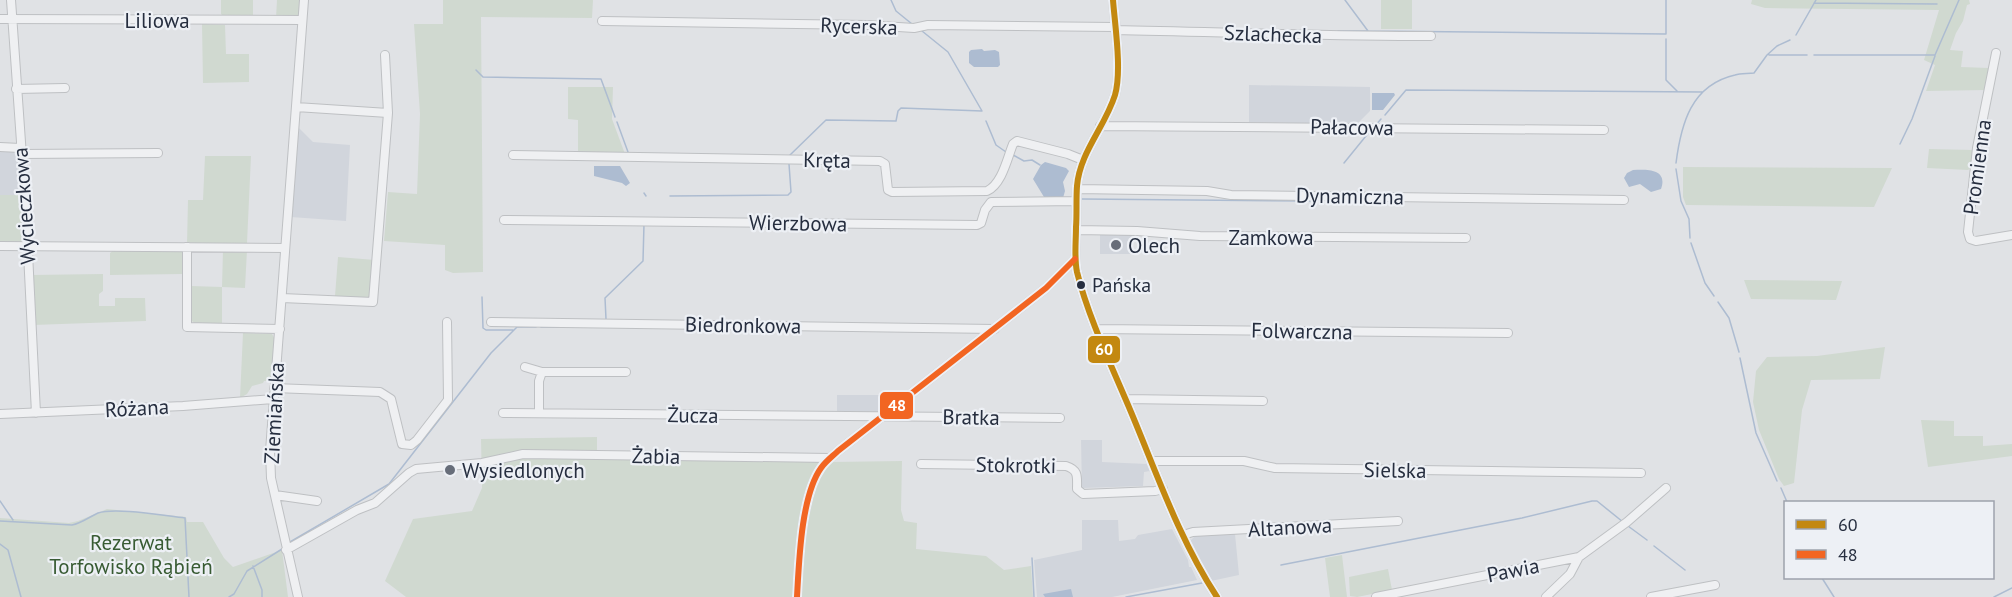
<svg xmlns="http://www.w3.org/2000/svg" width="2012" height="597" font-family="'PT Sans',sans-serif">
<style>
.built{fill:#d1d5dc}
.green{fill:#d0d9d0}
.water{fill:#adbcd1}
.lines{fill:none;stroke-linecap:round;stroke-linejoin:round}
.stream{stroke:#adbcd1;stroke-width:1.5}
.minor-casing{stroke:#bec0c3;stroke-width:10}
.minor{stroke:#eff0f2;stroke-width:8}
.bus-1-casing{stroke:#edf0f5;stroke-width:10}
.bus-2-casing{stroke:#edf0f5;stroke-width:10}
.bus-1{stroke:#c38810;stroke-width:6}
.bus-2{stroke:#f26522;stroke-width:6}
.poi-dot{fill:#676d79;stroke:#edf0f5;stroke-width:2}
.bus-dot{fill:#262e3f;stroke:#edf0f5;stroke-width:2}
.labels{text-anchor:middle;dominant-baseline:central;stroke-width:4.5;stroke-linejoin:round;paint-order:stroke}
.bus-label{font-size:20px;fill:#262e3f;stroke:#edf0f5;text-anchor:start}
.street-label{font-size:21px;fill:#262e3f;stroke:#edf0f5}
.poi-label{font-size:21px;fill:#262e3f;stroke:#edf0f5;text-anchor:start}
.park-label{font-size:21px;fill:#385b33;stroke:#edf0f5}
.line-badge{stroke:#edf0f5;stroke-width:2}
.badge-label{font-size:16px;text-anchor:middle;font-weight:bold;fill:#fff}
</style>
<rect width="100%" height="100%" fill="#e0e2e5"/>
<!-- built -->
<path class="built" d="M1249 85 1370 87V111L1357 124 1249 122Z
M298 127 313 142 350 145 346 221 291 217Z
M17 151 20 195H0V152Z
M1100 234 1132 235V254H1100Z
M837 395H901L879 412 837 411Z
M1081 440H1102V462L1147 464 1150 471 1144 472 1143 486 1082 488Z
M1082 520H1118L1119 541 1135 539 1138 535 1172 529 1188 560 1189 567H1191L1197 580 1112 597H1037L1034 560 1082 550Z
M1235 534 1239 575 1211 581 1190 541 1196 535Z"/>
<!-- green -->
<path class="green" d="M221 0H253V18H225L221 14Z
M277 0H301L299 18H276Z
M443 0H593L592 18 481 17 483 272 453 273 445 270V245L384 241 388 192 417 194 420 114 414 24H443Z
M1381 0H1412V29H1381Z
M1752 0H1969L1970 4 1967 5 1963 21 1956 33 1950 50 1963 51 1961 67 1989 68 1986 90 1926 91 1935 65 1924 60 1939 10 1765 8 1751 4Z
M202 24 225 25 226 54H249V82L203 83Z
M568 87H613L612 119 625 154 578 153V120L568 119Z
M1929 149 1974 150 1972 167 1968 170 1927 168Z
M205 156H251L247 243 187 244 188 200H203Z
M1683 167 1892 168 1874 207 1686 205 1683 197Z
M0 195H22L25 244H0Z
M179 249 183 253V274L110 275V253L114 250Z
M223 250H247L245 288 222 287V325L195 324 191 320V286L222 287Z
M338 257 375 260 372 294 368 298 335 296Z
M103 274V291L99 294V306H115V298H145L146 321 33 325 31 275Z
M1744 280 1842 281 1836 300 1751 299Z
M243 333 272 334 275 339 272 381H264L263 383 252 386 247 394 240 398Z
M1885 347 1880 379 1811 380 1802 410 1794 483 1784 486 1779 479 1759 430 1753 402 1756 371 1767 357 1817 356Z
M1921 420 1954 421V436H1983V446L2012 444V456L1928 467Z
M597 437V457L816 461 831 462 902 461 901 510 904 521 917 523 916 549 986 556 1004 570 1031 566 1033 597H406L385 581 413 519 472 511 482 488 481 439Z
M107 509 186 517 187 522H203L224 558 233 567 282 550 288 597H0V518L69 523 78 521Z
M1342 555 1347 597H1330L1325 558Z
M1388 569 1392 590 1357 597 1350 596 1349 577Z"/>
<!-- water -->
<path class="water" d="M982 49 984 51 995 50 999 52 1000 65 998 67H974L969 63V52L971 50Z
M1372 93H1394L1395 95 1383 110H1372Z
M1045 162 1066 168 1069 171 1063 182 1065 191 1063 198 1044 197 1033 179 1041 165Z
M594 166H620L630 183 626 186 622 183 594 176Z
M1633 170C1648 169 1668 169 1661 189L1651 192 1640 184 1629 187 1624 178 1627 173Z
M1071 589 1073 597H1045L1043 594Z"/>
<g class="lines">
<!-- stream -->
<path class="stream" d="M891 0 896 11 912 24
M1345 0 1368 31 1666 34V0
M1814 3 1937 4
M1338 31H1367
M1796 35 1816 0
M1666 39V80L1677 91
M1769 55H1807
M1814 55H1935L1959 0
M476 70 483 77 601 79 615 117
M1385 115 1406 90 1703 92
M986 121 996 145 1006 152
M617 122 628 152
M1375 126 1381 119
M1900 144 1912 119 1935 56
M790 155 826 120 896 121 898 111 901 108 982 111 948 52 922 31
M1013 155 1024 161 1032 160 1040 165
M1344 163 1370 131
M1676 163C1681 124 1691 85 1735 75 1741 73 1748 74 1754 73L1767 55 1777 46 1790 40
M1676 169 1681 201 1689 219 1690 238
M644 193 646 196
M670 196 788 195 791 192 789 164
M1082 199 1311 201
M1691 243 1705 283 1714 296
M482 297 483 328 486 330H513
M1718 302 1729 318 1739 352
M606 319 605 298 643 261 644 224
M541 327H558
M636 328H644
M652 328H668
M1740 358 1756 433 1777 481
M1781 488 1787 502
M0 501 13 520
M0 521 72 525C82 523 89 517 98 513 116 507 165 516 185 518L189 597
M1628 526 1647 540
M290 542 389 484 491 353 517 327H536
M0 544 8 550 21 597
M1654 546 1685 570
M1032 558 1034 597
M1281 565 1522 518 1592 501H1597L1623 522
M253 566 262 590V597
M1822 578 1834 597
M229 597 234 594 247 571 282 549
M1126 597 1202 583
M1994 597 2012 588"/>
<defs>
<path id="minor" d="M11 0 26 213 36 413
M1113 0C1115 26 1122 71 1115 95 1105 127 1080 152 1077 186 1076 200 1077 214 1076 227 1076 242 1074 258 1077 272 1088 317 1113 369 1131 412 1157 474 1180 541 1217 597
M0 19 302 20
M602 21 867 25 914 28 928 25 1115 27
M1115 30C1221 32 1326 36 1431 36
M1996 53 1977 148 1968 232 1970 239 1976 241 2012 235
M16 89 65 88
M296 107 388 113
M1100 126 1604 130
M0 147 20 148
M21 154 158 153
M513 155 880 161 885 164 888 190 892 192 987 191C1002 184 1007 159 1013 144L1017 141 1068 154 1083 160
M1077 189 1207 191 1231 195 1624 200
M504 220 977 225 981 223 985 210 991 202 1076 201
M1076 230 1137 231 1200 236 1466 238
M0 246 285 248
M187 247V327L280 329
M282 298 373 302 388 113 385 55
M491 322 995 329
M1097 329 1508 333
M525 367 542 372H626
M274 388 380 392 391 399 402 444 411 445 417 440 448 400 447 322
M1125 399 1263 401
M503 413 1060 418
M539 413V381L542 372
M0 414 183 406 273 399
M1151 461H1244L1275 468 1641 473
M921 464 1066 466C1079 470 1077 477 1077 489L1083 494 1155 491 1163 489
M275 495 317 501
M1183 535 1193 532 1398 521
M286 550 357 510 375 503 409 473 416 469 482 463 523 454 830 458
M298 597 271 478 270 451 304 0
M797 597C799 562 801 496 821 468 826 461 833 456 838 451L1046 288 1075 259
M1376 597 1579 557 1627 522 1666 488
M1546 597 1570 574 1579 557
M1651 597 1715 585"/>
</defs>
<!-- minor casing -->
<use href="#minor" class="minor-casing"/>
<!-- minor -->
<use href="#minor" class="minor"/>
<defs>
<path id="bus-1" d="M1113 0C1115 26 1122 71 1115 95 1105 127 1080 152 1077 186 1076 200 1077 214 1076 227 1076 242 1074 258 1077 272 1088 317 1113 369 1131 412 1157 474 1180 541 1217 597"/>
<path id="bus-2" d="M797 597C799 562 801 496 821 468 826 461 833 456 838 451L1046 288 1075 259"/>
</defs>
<!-- bus-1 casing -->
<use href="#bus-1" class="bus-1-casing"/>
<!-- bus-2 casing -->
<use href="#bus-2" class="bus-2-casing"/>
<!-- bus-1 -->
<use href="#bus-1" class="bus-1"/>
<!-- bus-2 -->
<use href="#bus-2" class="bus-2"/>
</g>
<!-- markers -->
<g class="poi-dot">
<circle cx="1116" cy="245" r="6"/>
<circle cx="450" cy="470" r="6"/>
</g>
<circle class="bus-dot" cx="1081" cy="285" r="5"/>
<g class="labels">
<!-- bus labels -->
<g class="bus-label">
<text x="1092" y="285">Pańska</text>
</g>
<!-- street labels -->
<g class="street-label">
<text x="157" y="20">Liliowa</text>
<text transform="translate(859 26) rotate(2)">Rycerska</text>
<text transform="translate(1273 34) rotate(2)">Szlachecka</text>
<text transform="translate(1352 127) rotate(1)">Pałacowa</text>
<text transform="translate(827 160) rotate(1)">Kręta</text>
<text transform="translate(1977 167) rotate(-82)">Promienna</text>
<text transform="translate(1350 196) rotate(1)">Dynamiczna</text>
<text transform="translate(24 206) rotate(-94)">Wycieczkowa</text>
<text transform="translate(798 223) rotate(1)">Wierzbowa</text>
<text x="1271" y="237">Zamkowa</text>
<text transform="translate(743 325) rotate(1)">Biedronkowa</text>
<text transform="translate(1302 331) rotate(1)">Folwarczna</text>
<text transform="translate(137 408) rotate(-3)">Różana</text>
<text transform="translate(274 413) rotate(-87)">Ziemiańska</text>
<text transform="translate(693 415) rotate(1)">Żucza</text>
<text transform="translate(971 417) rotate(1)">Bratka</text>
<text transform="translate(656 456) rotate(1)">Żabia</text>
<text transform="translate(1016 465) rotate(1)">Stokrotki</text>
<text transform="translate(1395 470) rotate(1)">Sielska</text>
<text transform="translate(1290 527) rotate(-3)">Altanowa</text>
<text transform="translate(1513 570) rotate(-11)">Pawia</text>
</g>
<!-- poi labels -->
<g class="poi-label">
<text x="1128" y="245">Olech</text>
<text x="462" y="470">Wysiedlonych</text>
</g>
<!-- park labels -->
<g class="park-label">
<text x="131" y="542">Rezerwat<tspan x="131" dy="24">Torfowisko Rąbień</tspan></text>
</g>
</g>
<g class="line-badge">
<rect x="1087" y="335" width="34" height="29" rx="6" fill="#c38810"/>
<rect x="879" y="391" width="35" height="29" rx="6" fill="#f26522"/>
</g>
<g class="badge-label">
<text x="1104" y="355">60</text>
<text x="897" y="411">48</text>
</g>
<!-- legend -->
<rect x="1784" y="501" width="210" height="78" fill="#edf0f5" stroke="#9da2ac" stroke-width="1.5"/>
<rect x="1796" y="520" width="30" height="9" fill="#c38810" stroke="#9da2ac" stroke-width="1.5"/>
<text x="1838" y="531" font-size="18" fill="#262e3f">60</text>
<rect x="1796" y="550" width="30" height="9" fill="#f26522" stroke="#9da2ac" stroke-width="1.5"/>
<text x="1838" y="561" font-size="18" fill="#262e3f">48</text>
</svg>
